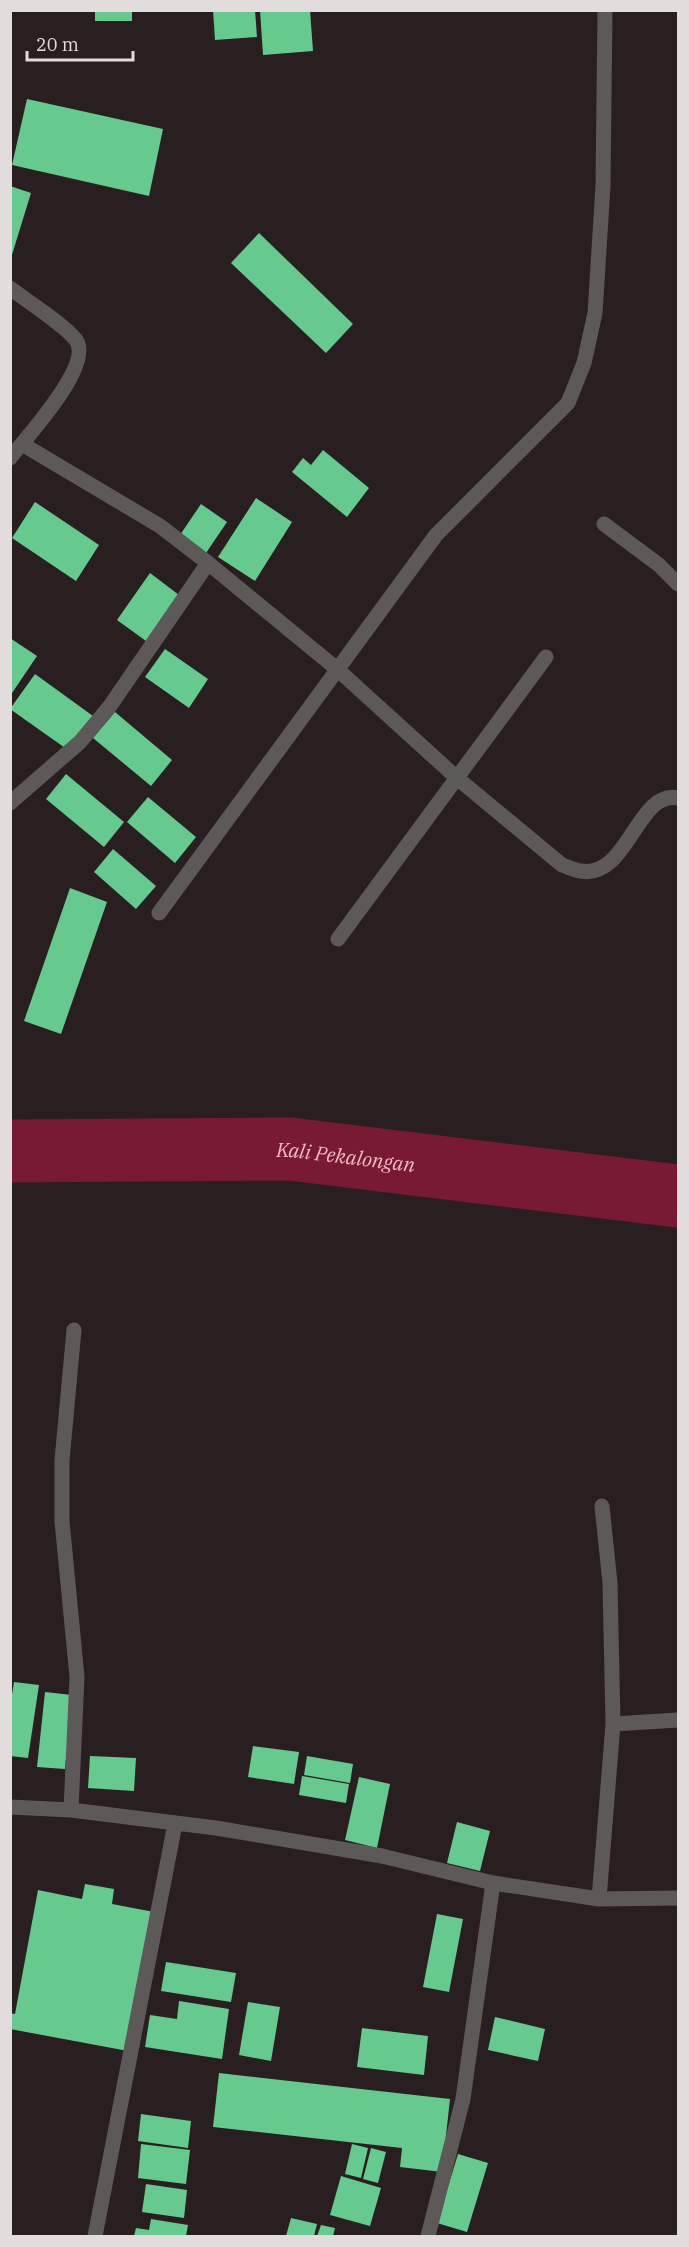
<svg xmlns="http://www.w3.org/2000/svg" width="689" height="2247" font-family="'IBM Plex Serif',serif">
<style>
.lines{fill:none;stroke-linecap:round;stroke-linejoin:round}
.river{stroke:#781a33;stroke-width:63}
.building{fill:#66ca8e}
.minor{stroke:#5e5959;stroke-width:15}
.labels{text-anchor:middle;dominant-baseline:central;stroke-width:6;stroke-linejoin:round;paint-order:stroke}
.water-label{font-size:20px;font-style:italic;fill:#f2bbc2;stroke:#291f20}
</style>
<rect width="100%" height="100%" fill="#291f20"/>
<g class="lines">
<!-- river -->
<path class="river" id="s1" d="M10 1151 290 1149 678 1196"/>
</g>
<!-- building -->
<path class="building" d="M95 10H132V21H95Z
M213 10H255L257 37 215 40Z
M260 10H310L313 51 263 55Z
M27 99 163 129 149 196 12 165Z
M10 186 31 193 11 258H10Z
M259 233 353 324 326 353 231 263Z
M323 450 369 488 347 517 292 472 303 458 311 465Z
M256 498 292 522 255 581 218 557Z
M35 502 99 545 76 581 12 538Z
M201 504 227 522 206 553 180 535Z
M150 573 179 595 146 641 117 620Z
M10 638 37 656 10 696Z
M165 649 208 679 189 708 145 677Z
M35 674 93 716 68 750 10 709Z
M115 712 172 760 151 786 93 738Z
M66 774 124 822 104 847 46 799Z
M148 797 196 837 175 863 127 822Z
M113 849 156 886 136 909 94 872Z
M70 888 107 902 61 1034 24 1021Z
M14 1682 39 1685 28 1758 10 1756V1707Z
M45 1692 72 1695 65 1769 37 1767Z
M253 1746 299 1752 294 1784 248 1777Z
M90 1756 136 1758 134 1791 88 1788Z
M307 1756 353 1764 350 1783 304 1775Z
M302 1776 349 1784 346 1803 299 1795Z
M359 1777 390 1784 377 1848 345 1840Z
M457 1822 490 1831 480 1871 447 1863Z
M85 1884 114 1889 112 1904 154 1912 128 2051 10 2029V2013L15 2014 38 1890 82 1899Z
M437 1914 463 1919 449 1992 423 1987Z
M166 1962 236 1973 231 2002 161 1991Z
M179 2001 229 2009 222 2059 145 2047 150 2015 177 2019Z
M248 2002 280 2007 271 2061 239 2055Z
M495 2017 545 2029 538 2061 488 2050Z
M362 2028 428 2036 424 2075 357 2067Z
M219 2073 450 2099 442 2172 400 2167 402 2148 213 2127Z
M141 2114 191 2121 188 2148 138 2141Z
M141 2144 190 2150 186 2184 138 2178Z
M352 2144 368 2148 361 2178 345 2174Z
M371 2148 386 2152 378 2183 363 2179Z
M458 2154 488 2163 467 2232 437 2223Z
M341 2176 381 2188 370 2226 330 2215Z
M146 2184 187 2190 184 2218 142 2212Z
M291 2218 317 2224 314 2236H286Z
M151 2219 188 2225 186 2236H134L136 2228 149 2230Z
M321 2225 335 2228 333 2236H317Z"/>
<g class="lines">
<!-- minor -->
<path class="minor" d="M10 288C27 301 65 325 76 340 94 365 26 438 10 458
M22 444 160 526 208 563 337 669 457 778 562 865C568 867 574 870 580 871 628 880 637 789 678 798
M604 524 659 565 678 584
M10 803 80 742 110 706 208 563
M159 913 436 535 568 403 584 363 595 313 603 186 605 10
M338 939 546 657
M613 1724 678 1720
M10 1807 71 1810 216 1828 382 1856 493 1883 599 1899 678 1898
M71 1810 77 1677 62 1521V1460L74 1330
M599 1899 613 1724 610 1583 602 1506
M95 2236 175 1824
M428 2236 463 2099 493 1883"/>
</g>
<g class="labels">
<!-- water labels -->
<g class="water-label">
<text stroke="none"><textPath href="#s1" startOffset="336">Kali Pekalongan</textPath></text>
</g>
</g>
<!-- border -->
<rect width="689" height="2247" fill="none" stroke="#e3dcdc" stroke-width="24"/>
<!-- scale -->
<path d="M27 51v9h106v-9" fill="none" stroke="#e3dcdc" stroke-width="3"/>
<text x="36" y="51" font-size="18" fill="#e3dcdc" stroke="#291f20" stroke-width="4.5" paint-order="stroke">20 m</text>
</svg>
